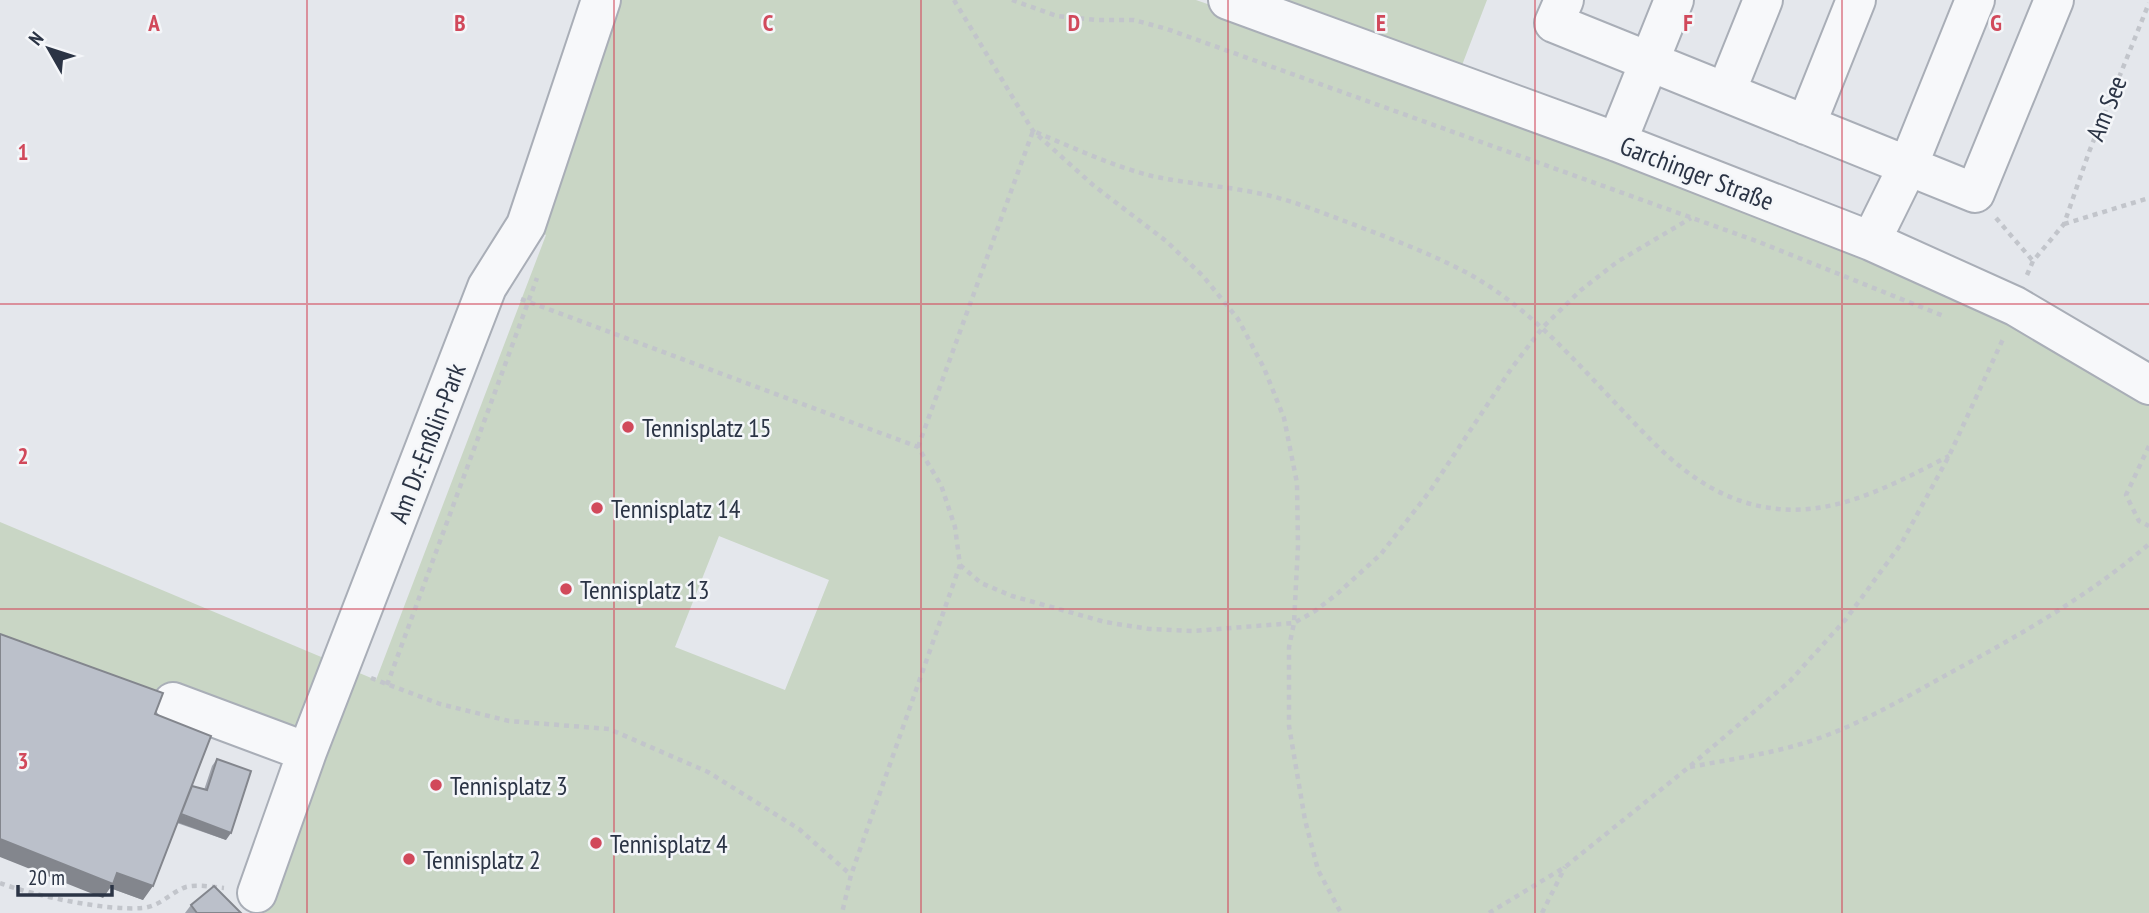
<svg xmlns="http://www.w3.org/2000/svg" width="2149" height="913" font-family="'PT Sans Narrow',sans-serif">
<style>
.green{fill:#c9d6c5;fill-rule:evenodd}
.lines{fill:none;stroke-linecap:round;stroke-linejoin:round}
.minor-casing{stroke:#a9aeb7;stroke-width:42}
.path{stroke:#c2c5cb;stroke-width:4.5;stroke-dasharray:5 5;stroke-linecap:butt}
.minor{stroke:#f7f8fa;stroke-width:38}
.wall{fill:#a1a5ae}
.shaded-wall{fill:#83868d}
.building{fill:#bbc0ca;stroke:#83868d;stroke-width:2}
.grid{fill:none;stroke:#d1495b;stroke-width:2;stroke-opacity:0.55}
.poi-dot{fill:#d1495b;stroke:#f4f6f9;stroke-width:2.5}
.labels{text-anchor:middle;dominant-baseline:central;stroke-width:5;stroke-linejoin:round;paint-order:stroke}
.street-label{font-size:26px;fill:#2b3445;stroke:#f4f6f9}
.poi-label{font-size:26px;fill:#2b3445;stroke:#f4f6f9;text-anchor:start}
.grid-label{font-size:23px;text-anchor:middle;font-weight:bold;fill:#d1495b;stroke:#f4f6f9;stroke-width:5;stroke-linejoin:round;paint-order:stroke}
</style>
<rect width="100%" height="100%" fill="#e4e7ec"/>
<!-- green -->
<path class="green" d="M606 0H1196L1553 125 1970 300 2149 402V913H258L257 893 307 752 0 634V522L376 680 546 235 526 225ZM719 536 829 580 785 690 675 647Z
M1259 0H1487L1459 73Z"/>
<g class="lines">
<defs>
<path id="minor" d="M1228 0 1617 142 1871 241 2015 306 2149 385
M1564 0 1554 23 1975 193 2054 0
M1726 92 1763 0
M1806 125 1856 0
M1617 142 1674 0
M1871 241 1908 166 1975 0
M173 702 307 752
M257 893 307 752 487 287 526 225 601 0"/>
</defs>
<!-- minor casing -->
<use href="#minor" class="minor-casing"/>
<!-- path -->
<path class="path" d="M954 0 1033 131 1093 185 1166 241 1203 276 1238 319 1264 368 1284 418 1297 483 1298 546 1294 623 1289 647V726L1305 820 1318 870 1341 913
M1012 0 1057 16 1096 20H1134L1167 29 1759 242 1946 317
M1996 218 2033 261
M2064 224 2149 198
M2027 275 2033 261 2064 224 2089 152 2149 3
M521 299 918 447 941 485 955 527 960 565 851 875 842 913
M2149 446 2126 495 2139 521 2149 526
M918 447 1033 131C1072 147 1112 166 1152 176 1188 184 1226 186 1262 194 1291 200 1320 212 1347 222 1389 238 1430 253 1469 274 1530 308 1575 361 1623 411 1658 448 1693 486 1744 502 1820 526 1884 489 1949 456
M960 565 981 583 1012 596 1105 622 1149 629 1193 631 1294 623 1315 611 1337 594 1381 554 1430 491 1511 369 1543 327 1581 290 1617 262 1691 218
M371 678 440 704 509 721 609 729 708 772 799 829 851 875
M387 685 537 278
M1690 767C1737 758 1785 752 1830 734 1871 718 1910 695 1948 674 2018 636 2089 596 2149 544
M0 883C35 896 106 911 143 908 161 906 171 892 186 887 198 884 212 887 224 888
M1489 913 1565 867 1689 767 1790 681 1846 619 1901 544 1949 456 2003 339
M1542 913 1565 867"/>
<!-- minor -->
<use href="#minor" class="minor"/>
</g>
<!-- wall -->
<path class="wall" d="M155 714 192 786 204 790 212 766 217 759 226 840 177 823 143 900 110 888 103 898Z
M191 905 241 913H185Z"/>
<!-- shaded-wall -->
<path class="shaded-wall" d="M179 814 231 833 226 840 174 821Z
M0 839 117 873 153 886 143 900 110 888 103 898 0 857Z"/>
<!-- building -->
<path class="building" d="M0 634 163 693 155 714 211 736 153 886 117 873 113 884 0 839Z
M217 759 251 771 231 833 181 814 192 786 207 790Z
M214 886 241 913H197L191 905Z"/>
<!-- grid -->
<path class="grid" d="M307 0V913M614 0V913M921 0V913M1228 0V913M1535 0V913M1842 0V913M0 304H2149M0 609H2149"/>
<!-- markers -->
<g class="poi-dot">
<circle cx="628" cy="427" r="7"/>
<circle cx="597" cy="508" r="7"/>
<circle cx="566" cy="589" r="7"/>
<circle cx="436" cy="785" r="7"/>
<circle cx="596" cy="843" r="7"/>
<circle cx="409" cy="859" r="7"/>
</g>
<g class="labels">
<!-- street labels -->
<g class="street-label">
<text transform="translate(2106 108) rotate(-68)">Am See</text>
<text transform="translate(1697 173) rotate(21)">Garchinger Straße</text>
<text transform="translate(427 443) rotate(-69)">Am Dr.-Enßlin-Park</text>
</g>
<!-- poi labels -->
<g class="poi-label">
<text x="642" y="427">Tennisplatz 15</text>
<text x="611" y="508">Tennisplatz 14</text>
<text x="580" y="589">Tennisplatz 13</text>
<text x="450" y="785">Tennisplatz 3</text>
<text x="610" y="843">Tennisplatz 4</text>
<text x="423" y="859">Tennisplatz 2</text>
</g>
</g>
<g class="grid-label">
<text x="154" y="31">A</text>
<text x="460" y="31">B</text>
<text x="768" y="31">C</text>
<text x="1074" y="31">D</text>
<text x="1381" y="31">E</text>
<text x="1688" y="31">F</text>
<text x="1996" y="31">G</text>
<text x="23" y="160">1</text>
<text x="23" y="464">2</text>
<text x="23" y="769">3</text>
</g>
<!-- north arrow -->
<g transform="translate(49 49) rotate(309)" stroke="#f4f6f9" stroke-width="5" paint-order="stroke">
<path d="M0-5L12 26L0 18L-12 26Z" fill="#2b3445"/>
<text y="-10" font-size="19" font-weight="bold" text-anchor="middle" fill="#2b3445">N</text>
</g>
<!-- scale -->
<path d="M18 885v10h94v-10" fill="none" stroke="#2b3445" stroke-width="3.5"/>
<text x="28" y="885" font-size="21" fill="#2b3445" stroke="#f4f6f9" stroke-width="5" paint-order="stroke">20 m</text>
</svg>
